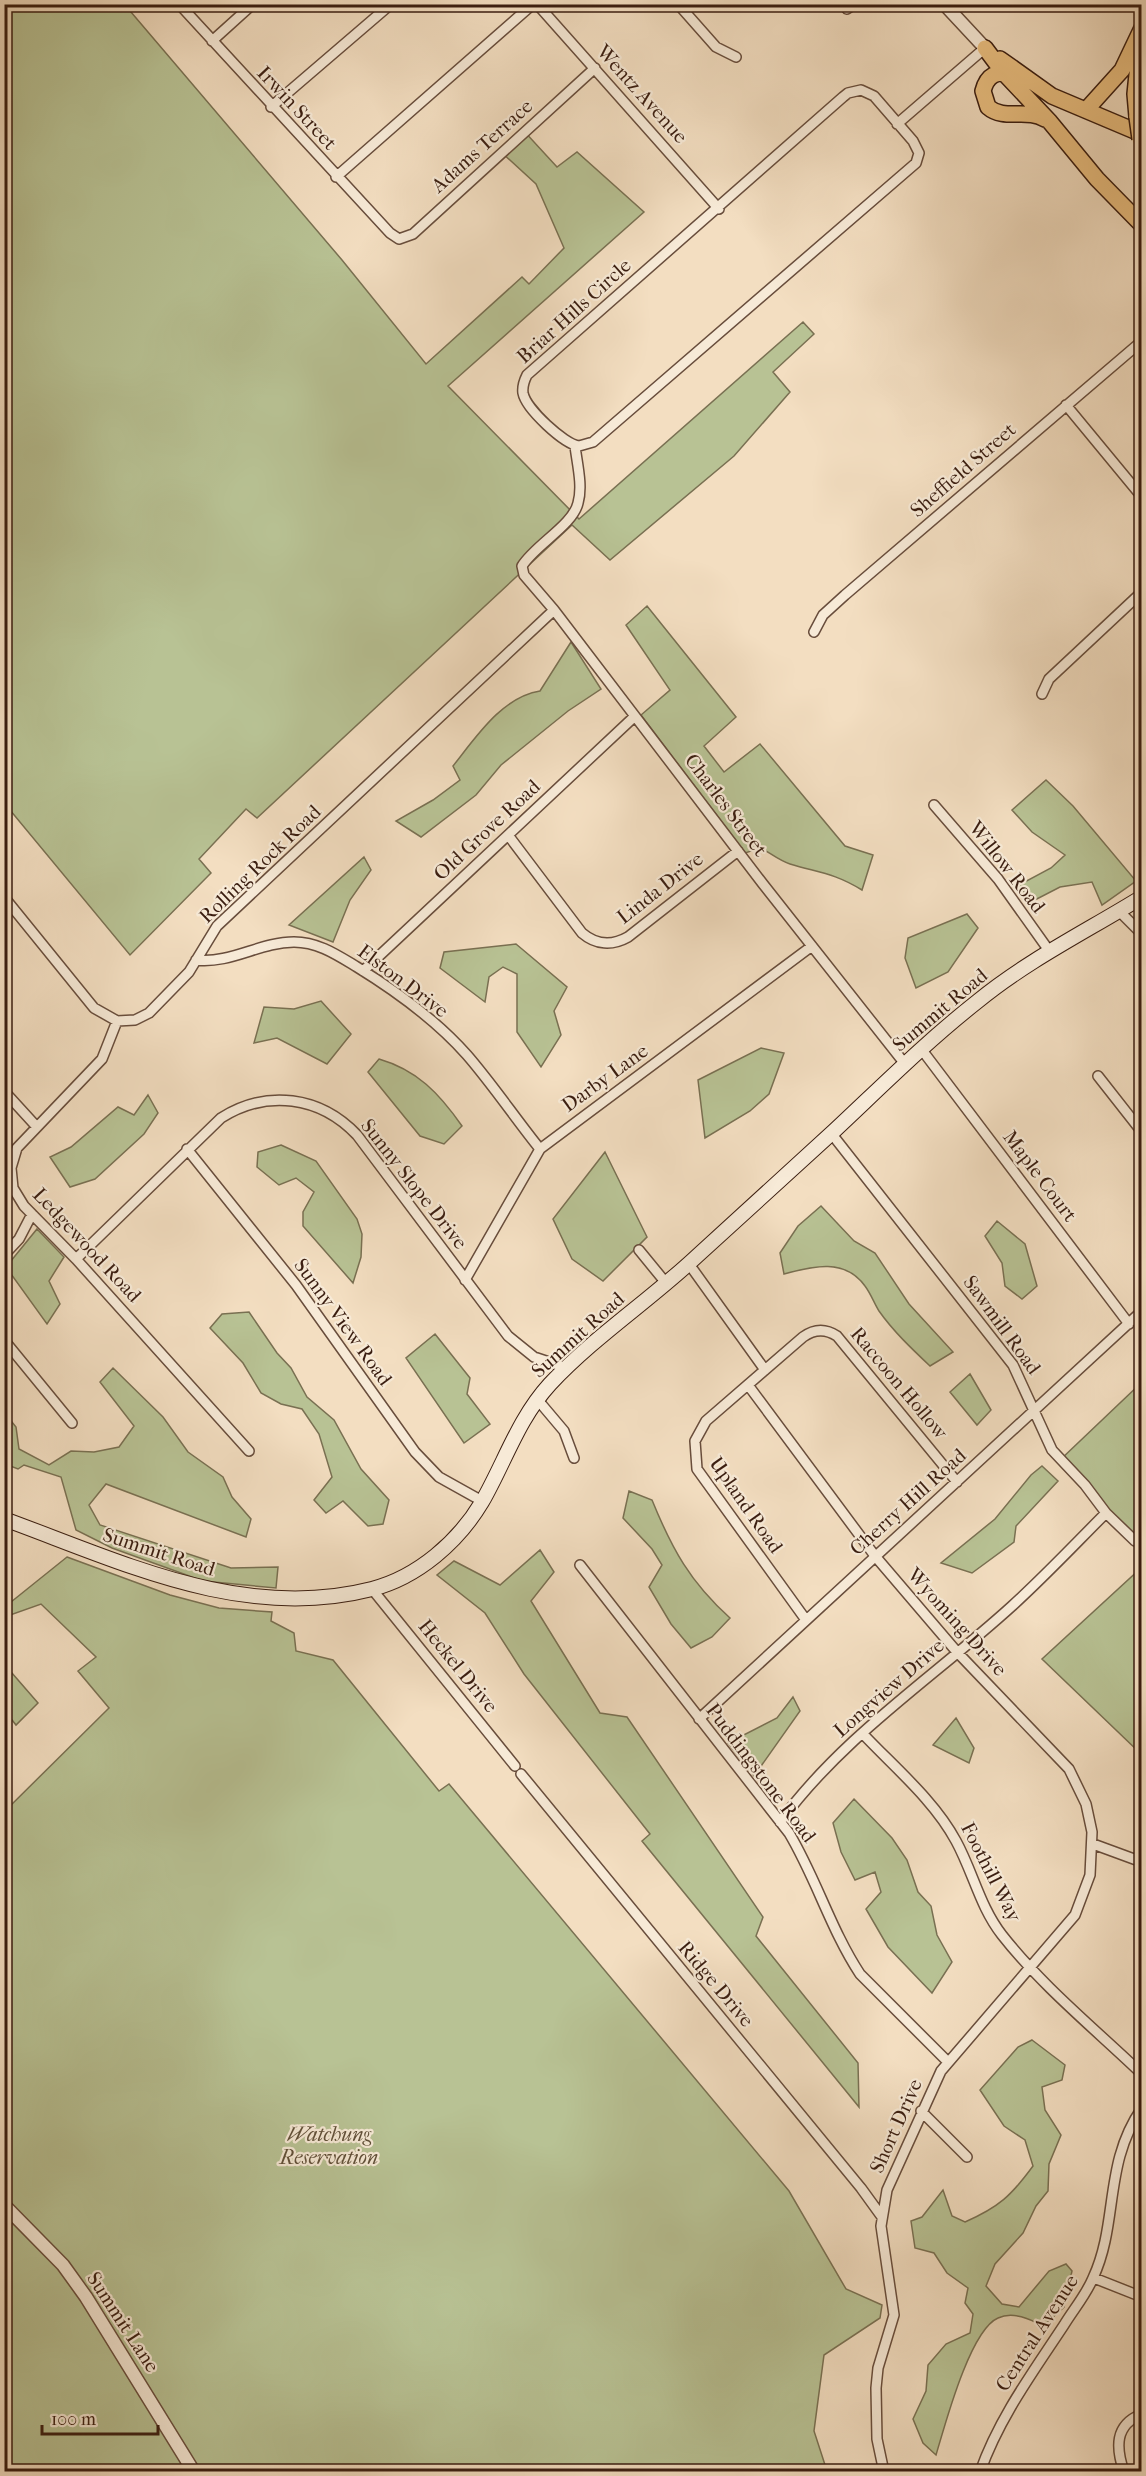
<svg xmlns="http://www.w3.org/2000/svg" width="1146" height="2476" font-family="'IM FELL French Canon',serif">
<style>
.green{fill:#b8c294;stroke:#797052;stroke-width:1.5}
.lines{fill:none;stroke-linecap:round;stroke-linejoin:round}
.minor-casing{stroke:#684d3c;stroke-width:12}
.tertiary-casing{stroke:#684d3c;stroke-width:15}
.secondary-casing{stroke:#3a1d10;stroke-width:16}
.trunk-casing{stroke:#3a1d10;stroke-width:18}
.minor{stroke:#f7ead7;stroke-width:9}
.tertiary{stroke:#f7ead7;stroke-width:12}
.secondary{stroke:#f7ead7;stroke-width:14}
.trunk{stroke:#eabf80;stroke-width:15}
.trunk-bridge-casing{stroke:#3a1d10;stroke-width:18;stroke-linecap:butt}
.trunk-bridge{stroke:#eabf80;stroke-width:15}
.labels{text-anchor:middle;dominant-baseline:central;stroke-width:4.5;stroke-linejoin:round;paint-order:stroke}
.street-label{font-size:20px;fill:#3a1d10;stroke:#f7ead7}
.park-label{font-size:20px;font-style:italic;fill:#604f38;stroke:#f7ead7}
</style>
<rect width="100%" height="100%" fill="#f3dec1"/>
<filter id="stains"><feTurbulence type="fractalNoise" baseFrequency=".00333" numOctaves="4"/><feColorMatrix values="0 0 0 0 .2 0 0 0 0 .09 0 0 0 0 .02 0 0 0 .5 -.17"/></filter>
<radialGradient id="worn" r=".72"><stop offset=".6" stop-color="#630" stop-opacity="0"/><stop offset="1" stop-color="#630" stop-opacity=".3"/></radialGradient>
<!-- green -->
<path class="green" d="M4 5H125L342 260 426 364 522 277 529 284 564 248 536 184 500 151 523 130 557 167 577 152 644 212 448 386 579 519 803 322 814 334 773 372 790 392 734 456 610 560 572 525 257 818 246 809 199 859 211 873 130 955 5 804Z
M647 606 736 717 704 746 724 772 760 744 845 846 873 855 862 890C834 873 820 873 790 864 780 861 770 853 761 848L745 853 641 715 670 690 626 625Z
M571 642 601 689 568 711 501 765 476 795 421 837 396 821 433 800 460 780 453 766C476 737 502 697 540 691Z
M1046 780 1073 806 1136 881 1102 905 1092 882 1060 887 1031 902 1019 885 1051 868 1065 855 1032 832 1012 810Z
M364 857 371 870 350 900 333 942 289 925Z
M967 914 978 928 948 972 916 988 905 958 908 938Z
M516 944 567 987 554 1011 561 1035 541 1067 517 1032V974L503 967 489 977 485 1002 440 968 444 952Z
M321 1001 351 1034 327 1064 277 1038 254 1043 264 1007 294 1009Z
M761 1048 784 1053 769 1094 750 1111 705 1138 698 1080Z
M379 1059C417 1070 439 1093 462 1126L444 1144 420 1136 368 1072Z
M148 1095 158 1113 144 1134 95 1179 70 1187 50 1157 71 1147 118 1107 134 1115Z
M281 1145 316 1161 357 1219 362 1234 361 1257 353 1283 303 1226V1212L314 1192 296 1178 279 1185 257 1167 258 1152Z
M605 1152 647 1237 603 1281 572 1259 553 1219Z
M821 1206 854 1241 875 1253 909 1304 953 1352 930 1366C912 1349 893 1331 879 1311 874 1303 871 1294 865 1286 845 1258 813 1266 784 1274L780 1253 798 1226Z
M997 1221 1025 1244 1037 1286 1022 1299 1005 1286 1002 1263 985 1236Z
M37 1229 64 1257 49 1281 60 1304 47 1324 6 1267Z
M249 1312 277 1353 291 1368 307 1397 334 1420 361 1469 389 1500 383 1524 368 1526 343 1501 326 1513 314 1500 332 1477 319 1434 302 1409 281 1404 261 1393 243 1363 210 1328 222 1314Z
M435 1334 470 1378 467 1394 490 1424 464 1443 406 1358Z
M113 1368 163 1417 188 1452 223 1477 232 1497 251 1519 246 1537 106 1484 89 1505 100 1525 231 1568 278 1567 276 1588 203 1581 112 1548 76 1530 61 1477 24 1465 18 1469 5 1464 4 1412 16 1427 19 1449 49 1465 71 1451 94 1452 119 1447 134 1426 100 1382Z
M970 1374 991 1410 977 1425 950 1392Z
M1141 1383V1544L1059 1461Z
M1042 1466 1058 1481 1016 1526 1014 1542 972 1573 941 1563 995 1519 1031 1475Z
M629 1491 652 1500C672 1549 690 1582 730 1618L712 1637 691 1648 671 1624 649 1587 662 1565 652 1549 623 1518Z
M540 1550 554 1572 531 1601 600 1713 627 1717 763 1917 756 1936 858 2063 859 2107 642 1841 650 1834 524 1674 485 1613 437 1575 454 1561 500 1585Z
M67 1557 170 1595 219 1608 272 1612 271 1621 294 1633 296 1651 333 1660 439 1791 449 1784 789 2191 846 2289 882 2305 880 2318 824 2355 814 2431 827 2471H5V1811L109 1708 78 1671 96 1657 41 1604 10 1615 5 1645V1594L11 1602Z
M1141 1568V1754L1042 1659Z
M5 1665 38 1703 16 1725 5 1711Z
M793 1697 800 1711 754 1776 728 1743 777 1718Z
M956 1718 974 1748 969 1763 933 1745Z
M854 1799 892 1838 907 1860 918 1892 931 1906 937 1935 952 1962 932 1993 888 1947 866 1909 881 1892 875 1872 855 1880 841 1852 833 1823Z
M1032 2040 1065 2065 1062 2080 1042 2087 1045 2110 1061 2135 1049 2164 1048 2191 1036 2206 1023 2233 995 2264 986 2286 1002 2304 1019 2307 1049 2271 1066 2264 1072 2271 1064 2307 1043 2326C1030 2319 1013 2311 998 2318 970 2330 945 2425 936 2455L923 2443 913 2419 926 2391 928 2365 946 2344 970 2333 973 2314 965 2303 968 2288 947 2273 934 2253 915 2248 911 2221 922 2217 943 2190 952 2216 965 2222C999 2207 1011 2196 1033 2166L1025 2140 1004 2126 980 2090 1018 2047Z"/>
<g class="lines">
<defs>
<path id="minor" d="M179 4 390 233 399 239 413 234 595 68
M537 4 719 209
M678 4 716 47 736 57
M847 9 855 4
M212 41 253 4
M861 90 874 96 913 141 919 153 916 163 593 442 579 446C564 444 526 409 523 393 522 386 524 381 527 375L843 97 848 93Z
M271 107 391 4
M897 124 985 48
M336 177 533 4
M1066 405 1142 497
M575 446C577 463 583 486 578 503 573 525 535 545 522 566L524 575 554 610 763 884 905 1064
M814 632 823 615 845 595 1142 341
M1042 694 1049 679 1142 592
M934 805 998 879 1050 952
M508 835 582 933C596 945 612 946 628 937L738 851
M4 897 94 1008 117 1021 135 1020 149 1013 189 972 217 926 554 610
M1119 911 1142 934
M196 960C231 964 260 942 294 942 318 942 337 955 357 967 396 991 436 1020 467 1055 493 1085 515 1118 540 1149
M363 971 635 716
M117 1021 102 1059 17 1148 11 1168 13 1188 24 1206 76 1259 249 1451
M922 1050 1129 1324
M1098 1076 1142 1132
M4 1091 36 1126
M831 1133 1013 1365 1052 1450 1085 1485 1106 1513 1135 1541
M187 1149 296 1285 415 1452 439 1477 482 1501
M639 1250 666 1283
M4 1255 19 1239 32 1214
M76 1259 221 1118C267 1089 320 1096 357 1135L508 1336 534 1357 567 1368
M689 1264 765 1370
M465 1280 540 1149 812 946
M4 1340 72 1423
M748 1385 875 1556 957 1652 1069 1769 1086 1804 1092 1832 1090 1875 1075 1915 941 2071 887 2190 881 2226 894 2315 878 2368 876 2388 877 2439 884 2472
M537 1399 564 1431 574 1458
M580 1565 789 1833C816 1878 831 1930 860 1974L948 2062
M372 1589 515 1766
M806 1620 697 1469 695 1441 706 1421 803 1337C814 1329 825 1328 837 1336L957 1482
M699 1719 1142 1311
M863 1734C894 1767 934 1800 956 1841 973 1872 980 1907 1002 1935 1042 1986 1095 2029 1142 2074
M521 1774 861 2188 882 2217
M780 1822C843 1736 934 1677 1012 1606 1045 1576 1075 1544 1106 1513
M1093 1844 1142 1862
M921 2111 967 2157
M1094 2278 1142 2297
M980 2472C999 2418 1033 2372 1064 2325 1073 2310 1086 2295 1093 2278 1119 2222 1103 2164 1142 2108
M1124 2472C1116 2448 1114 2425 1142 2414"/>
<path id="tertiary" d="M944 4 985 48
M4 2205 63 2265 86 2297 194 2472"/>
<path id="secondary" d="M4 1519C122 1562 243 1622 372 1589 418 1577 458 1542 482 1502 505 1462 518 1419 550 1384 594 1337 649 1301 696 1257 742 1215 788 1173 834 1131 881 1087 927 1041 978 1001 1028 960 1087 931 1142 897"/>
<path id="trunk" d="M985 48 1003 72 1050 122 1097 179 1142 225
M1000 59 1052 96 1142 134
M1012 75C997 70 987 75 983 91L988 107C1004 121 1027 108 1045 119
M1086 110 1122 70 1142 28
M1137 117 1135 94 1140 45"/>
</defs>
<!-- minor casing -->
<use href="#minor" class="minor-casing"/>
<!-- tertiary casing -->
<use href="#tertiary" class="tertiary-casing"/>
<!-- secondary casing -->
<use href="#secondary" class="secondary-casing"/>
<!-- trunk casing -->
<use href="#trunk" class="trunk-casing"/>
<!-- minor -->
<use href="#minor" class="minor"/>
<!-- tertiary -->
<use href="#tertiary" class="tertiary"/>
<!-- secondary -->
<use href="#secondary" class="secondary"/>
<!-- trunk -->
<use href="#trunk" class="trunk"/>
<defs>
<path id="trunk-bridge" d="M1137 117 1140 139"/>
</defs>
<!-- trunk-bridge casing -->
<use href="#trunk-bridge" class="trunk-bridge-casing"/>
<!-- trunk-bridge -->
<use href="#trunk-bridge" class="trunk-bridge"/>
</g>
<g class="labels">
<!-- street labels -->
<g class="street-label">
<text transform="translate(642 94) rotate(48)">Wentz Avenue</text>
<text transform="translate(297 108) rotate(47)">Irwin Street</text>
<text transform="translate(482 146) rotate(-42)">Adams Terrace</text>
<text transform="translate(574 311) rotate(-42)">Briar Hills Circle</text>
<text transform="translate(963 470) rotate(-41)">Sheffield Street</text>
<text transform="translate(726 805) rotate(53)">Charles Street</text>
<text transform="translate(487 830) rotate(-43)">Old Grove Road</text>
<text transform="translate(260 864) rotate(-44)">Rolling Rock Road</text>
<text transform="translate(1007 867) rotate(52)">Willow Road</text>
<text transform="translate(660 888) rotate(-38)">Linda Drive</text>
<text transform="translate(403 981) rotate(37)">Elston Drive</text>
<text transform="translate(940 1010) rotate(-40)">Summit Road</text>
<text transform="translate(605 1078) rotate(-36)">Darby Lane</text>
<text transform="translate(1040 1176) rotate(53)">Maple Court</text>
<text transform="translate(414 1184) rotate(52)">Sunny Slope Drive</text>
<text transform="translate(87 1245) rotate(47)">Ledgewood Road</text>
<text transform="translate(343 1322) rotate(54)">Sunny View Road</text>
<text transform="translate(1002 1325) rotate(54)">Sawmill Road</text>
<text transform="translate(578 1335) rotate(-42)">Summit Road</text>
<text transform="translate(899 1383) rotate(50)">Raccoon Hollow</text>
<text transform="translate(908 1502) rotate(-42)">Cherry Hill Road</text>
<text transform="translate(746 1505) rotate(55)">Upland Road</text>
<text transform="translate(159 1552) rotate(18)">Summit Road</text>
<text transform="translate(957 1622) rotate(48)">Wyoming Drive</text>
<text transform="translate(458 1666) rotate(51)">Heckel Drive</text>
<text transform="translate(889 1688) rotate(-41)">Longview Drive</text>
<text transform="translate(761 1773) rotate(53)">Puddingstone Road</text>
<text transform="translate(991 1872) rotate(63)">Foothill Way</text>
<text transform="translate(716 1984) rotate(50)">Ridge Drive</text>
<text transform="translate(896 2126) rotate(-66)">Short Drive</text>
<text transform="translate(123 2322) rotate(57)">Summit Lane</text>
<text transform="translate(1037 2333) rotate(-57)">Central Avenue</text>
</g>
<!-- park labels -->
<g class="park-label">
<text x="329" y="2134">Watchung<tspan x="329" dy="23">Reservation</tspan></text>
</g>
</g>
<!-- margin -->
<rect width="1146" height="2476" fill="none" stroke="#f3dec1" stroke-width="24"/>
<rect x="6" y="6" width="1134" height="2464" fill="none" stroke="#3a1d10" stroke-width="3"/>
<rect x="12" y="12" width="1122" height="2452" fill="none" stroke="#3a1d10" stroke-width="1.5"/>
<!-- scale -->
<path d="M42 2425v9h116v-9" fill="none" stroke="#3a1d10" stroke-width="3"/>
<text x="51" y="2425" font-size="18" fill="#3a1d10" stroke="#f7ead7" stroke-width="4.5" paint-order="stroke">100 m</text>
<rect width="100%" height="100%" filter="url(#stains)"/>
<rect width="100%" height="100%" fill="url(#worn)"/>
</svg>
